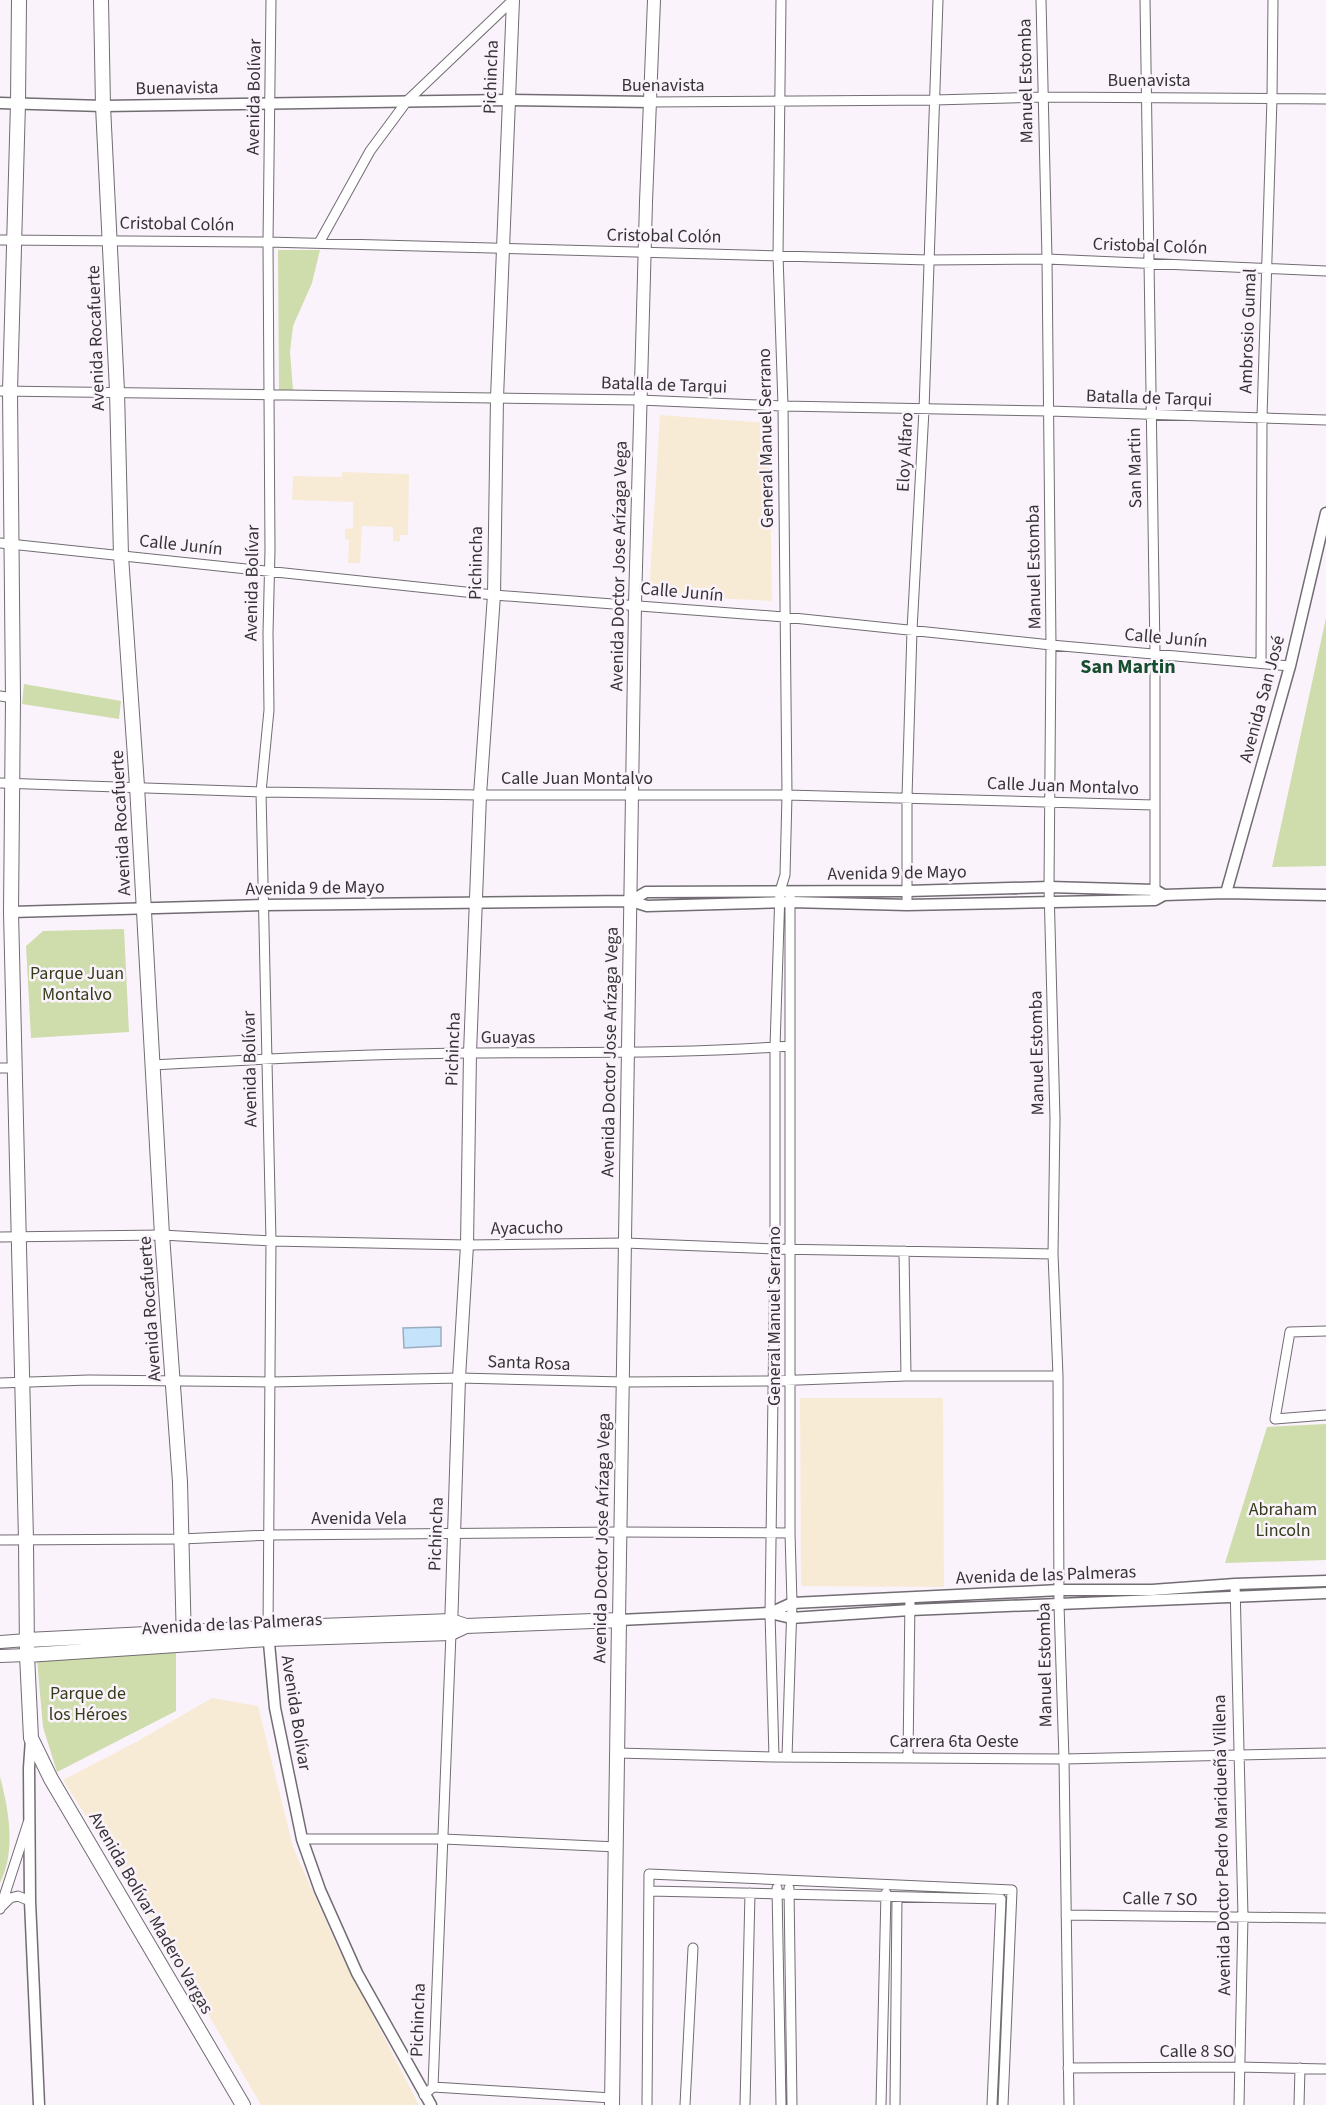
<svg xmlns="http://www.w3.org/2000/svg" width="1326" height="2105" font-family="'Source Sans 3',sans-serif">
<style>
.education{fill:#f7ebd6}
.green{fill:#ceddab}
.water{fill:#c5e3fa;stroke:#9aaebf;stroke-width:1.5}
.lines{fill:none;stroke-linecap:round;stroke-linejoin:round}
.minor-casing{stroke:#726c73;stroke-width:11}
.tertiary-casing{stroke:#726c73;stroke-width:13}
.secondary-casing{stroke:#726c73;stroke-width:14}
.primary-casing{stroke:#726c73;stroke-width:16}
.minor{stroke:#fff;stroke-width:9}
.tertiary{stroke:#fff;stroke-width:10}
.secondary{stroke:#fff;stroke-width:12}
.primary{stroke:#fff;stroke-width:14}
.labels{text-anchor:middle;dominant-baseline:central;stroke-width:5;stroke-linejoin:round;paint-order:stroke}
.street-label{font-size:18px;fill:#363336;stroke:#fbf3fc}
.park-label{font-size:18px;fill:#343c19;stroke:#fbf3fc}
.neighbourhood-label{font-size:20px;font-weight:bold;fill:#154e2f;stroke:#fbf3fc}
</style>
<rect width="100%" height="100%" fill="#fbf3fc"/>
<!-- education -->
<path class="education" d="M660 415 769 423 772 601 649 595Z
M342 472 409 474 408 535H400V542L393 541V527L362 526 360 563H348L349 540 345 539V529L353 528V502L292 500 293 476 342 477Z
M800 1398H943L944 1587 801 1586Z
M212 1698 258 1706 293 1847 336 1944 419 2105H261L208 2014 117 1865 63 1780 136 1742Z"/>
<!-- green -->
<path class="green" d="M278 250H320L312 283 293 326 290 352 293 390H279Z
M1326 618V866L1272 867Z
M24 684 121 701 119 719 22 704Z
M124 929 129 1032 31 1038 26 946 43 931Z
M1326 1424V1560L1225 1563 1267 1427Z
M176 1651V1711L57 1772 43 1727 37 1660Z
M0 1777C9 1810 16 1851 0 1883Z"/>
<!-- water -->
<path class="water" d="M441 1327V1346L404 1348 403 1328Z"/>
<g class="lines">
<defs>
<path id="minor" d="M1041 0 1047 259 1051 645 1049 887 1055 1119 1053 1254 1058 1376 1059 1605 1064 1759 1069 2105
M1145 0 1155 653V895
M651 102 934 100 1043 97 1326 99
M0 240 268 242 929 260 1047 259 1326 271
M319 243 370 151 407 101 513 0
M0 391 639 400 783 406 1049 411 1326 420
M0 543 494 595 784 617 1051 645 1290 666
M1261 662 1262 417 1272 98 1273 0
M0 696 13 698
M0 783 261 792 480 795H787L1154 805
M907 905V797L912 630 924 410 938 0
M153 1065C259 1059 365 1054 472 1053 578 1052 684 1054 790 1046
M0 1068H15
M0 1237 162 1235 271 1241 467 1245 625 1243 775 1249 1053 1254
M904 1251 906 1376
M1326 1331 1290 1332 1275 1419 1326 1415
M0 1383 89 1380 271 1382 459 1378 624 1382 772 1381 906 1376H1058
M0 1540 181 1539 270 1535 619 1532 790 1533
M1235 1584 1243 1916 1239 2105
M268 1628 271 1241 261 792 269 710 268 633 270 550 268 242 271 0
M617 1753 774 1757 1064 1759 1326 1753
M774 1757 770 1613 775 1249V1047L780 891 785 875 787 795 783 406 778 255 781 0
M787 1757 792 1603 790 1533V896
M908 1758 910 1598
M302 1839H443L617 1847
M777 1888 781 2105
M789 1888 792 2105
M649 1891 1001 1899 992 2105
M2 1906 10 1898 18 1896 30 1901
M0 1909 28 1823
M1066 1915 1326 1918
M1068 2068 1238 2067 1326 2069
M433 2087 612 2098
M424 2095 433 2087 451 1633
M647 2105 649 1874 1012 1890 1003 2105
M685 2105 693 1948
M745 2105 750 1893
M881 2105 886 1893
M895 2105 897 1897
M1299 2105 1300 2068"/>
<path id="tertiary" d="M0 103 103 106 509 100 651 102
M1226 893 1290 666 1326 513
M631 901 646 892 907 891 1049 887 1155 890 1164 895
M11 912 264 905 631 901 647 906 791 902 907 905 1155 900 1164 895 1226 893 1326 895
M770 1613 792 1603 1060 1590H1152L1235 1584 1326 1581
M619 1620 770 1613 791 1618 910 1610 1326 1593
M268 1632 275 1708 302 1839 320 1890 357 1973 431 2105
M31 1739 29 1768 30 1901 39 2105"/>
<path id="secondary" d="M619 1620 635 604 646 202 654 0
M451 1629 459 1378 467 1245 470 1053 480 795 494 595 497 398 513 0
M0 1642 27 1640
M0 1656 27 1655"/>
<path id="primary" d="M19 0 18 103 10 391 13 698 11 912 26 1540 27 1655 31 1738 51 1779 243 2105
M101 0 103 106 117 391 121 556 137 786 162 1235 180 1482 184 1644
M27 1640 268 1628 451 1621 466 1626
M27 1655 268 1639 451 1633 466 1626 619 1620 612 2105"/>
</defs>
<!-- minor casing -->
<use href="#minor" class="minor-casing"/>
<!-- tertiary casing -->
<use href="#tertiary" class="tertiary-casing"/>
<!-- secondary casing -->
<use href="#secondary" class="secondary-casing"/>
<!-- primary casing -->
<use href="#primary" class="primary-casing"/>
<!-- minor -->
<use href="#minor" class="minor"/>
<!-- tertiary -->
<use href="#tertiary" class="tertiary"/>
<!-- secondary -->
<use href="#secondary" class="secondary"/>
<!-- primary -->
<use href="#primary" class="primary"/>
</g>
<g class="labels">
<!-- street labels -->
<g class="street-label">
<text transform="translate(491 77) rotate(-88)">Pichincha</text>
<text x="1149" y="80">Buenavista</text>
<text transform="translate(1026 81) rotate(-91)">Manuel Estomba</text>
<text x="663" y="85">Buenavista</text>
<text transform="translate(177 88) rotate(-1)">Buenavista</text>
<text transform="translate(254 97) rotate(-89)">Avenida Bolívar</text>
<text transform="translate(177 224) rotate(1)">Cristobal Colón</text>
<text transform="translate(664 236) rotate(1)">Cristobal Colón</text>
<text transform="translate(1150 246) rotate(2)">Cristobal Colón</text>
<text transform="translate(1248 331) rotate(-88)">Ambrosio Gumal</text>
<text transform="translate(96 338) rotate(-92)">Avenida Rocafuerte</text>
<text transform="translate(664 385) rotate(2)">Batalla de Tarqui</text>
<text transform="translate(1149 398) rotate(2)">Batalla de Tarqui</text>
<text transform="translate(766 438) rotate(-91)">General Manuel Serrano</text>
<text transform="translate(905 452) rotate(-87)">Eloy Alfaro</text>
<text transform="translate(1135 468) rotate(-91)">San Martin</text>
<text transform="translate(181 545) rotate(6)">Calle Junín</text>
<text transform="translate(476 563) rotate(-89)">Pichincha</text>
<text transform="translate(619 566) rotate(-89)">Avenida Doctor Jose Arízaga Vega</text>
<text transform="translate(1034 567) rotate(-91)">Manuel Estomba</text>
<text transform="translate(252 583) rotate(-89)">Avenida Bolívar</text>
<text transform="translate(682 592) rotate(5)">Calle Junín</text>
<text transform="translate(1166 638) rotate(5)">Calle Junín</text>
<text transform="translate(1262 699) rotate(-75)">Avenida San José</text>
<text x="577" y="778">Calle Juan Montalvo</text>
<text transform="translate(1063 786) rotate(2)">Calle Juan Montalvo</text>
<text transform="translate(121 823) rotate(-93)">Avenida Rocafuerte</text>
<text transform="translate(897 873) rotate(-1)">Avenida 9 de Mayo</text>
<text transform="translate(315 888) rotate(-1)">Avenida 9 de Mayo</text>
<text x="508" y="1037">Guayas</text>
<text transform="translate(453 1049) rotate(-88)">Pichincha</text>
<text transform="translate(610 1052) rotate(-89)">Avenida Doctor Jose Arízaga Vega</text>
<text transform="translate(1037 1053) rotate(-91)">Manuel Estomba</text>
<text transform="translate(250 1069) rotate(-91)">Avenida Bolívar</text>
<text transform="translate(527 1228) rotate(-1)">Ayacucho</text>
<text transform="translate(150 1309) rotate(-94)">Avenida Rocafuerte</text>
<text transform="translate(774 1316) rotate(-90)">General Manuel Serrano</text>
<text transform="translate(529 1363) rotate(2)">Santa Rosa</text>
<text x="359" y="1518">Avenida Vela</text>
<text transform="translate(436 1534) rotate(-88)">Pichincha</text>
<text transform="translate(602 1538) rotate(-89)">Avenida Doctor Jose Arízaga Vega</text>
<text transform="translate(1046 1575) rotate(-2)">Avenida de las Palmeras</text>
<text transform="translate(232 1624) rotate(-3)">Avenida de las Palmeras</text>
<text transform="translate(1045 1665) rotate(-91)">Manuel Estomba</text>
<text transform="translate(296 1713) rotate(81)">Avenida Bolívar</text>
<text x="954" y="1741">Carrera 6ta Oeste</text>
<text transform="translate(1222 1845) rotate(-91)">Avenida Doctor Pedro Maridueña Villena</text>
<text transform="translate(1160 1899) rotate(1)">Calle 7 SO</text>
<text transform="translate(151 1913) rotate(60)">Avenida Bolívar Madero Vargas</text>
<text transform="translate(418 2020) rotate(-88)">Pichincha</text>
<text x="1197" y="2051">Calle 8 SO</text>
</g>
<!-- park labels -->
<g class="park-label">
<text x="77" y="973">Parque Juan<tspan x="77" dy="21">Montalvo</tspan></text>
<text x="1283" y="1509">Abraham<tspan x="1283" dy="21">Lincoln</tspan></text>
<text x="88" y="1693">Parque de<tspan x="88" dy="21">los Héroes</tspan></text>
</g>
<!-- neighbourhood labels -->
<g class="neighbourhood-label">
<text x="1128" y="667">San Martin</text>
</g>
</g>
</svg>
